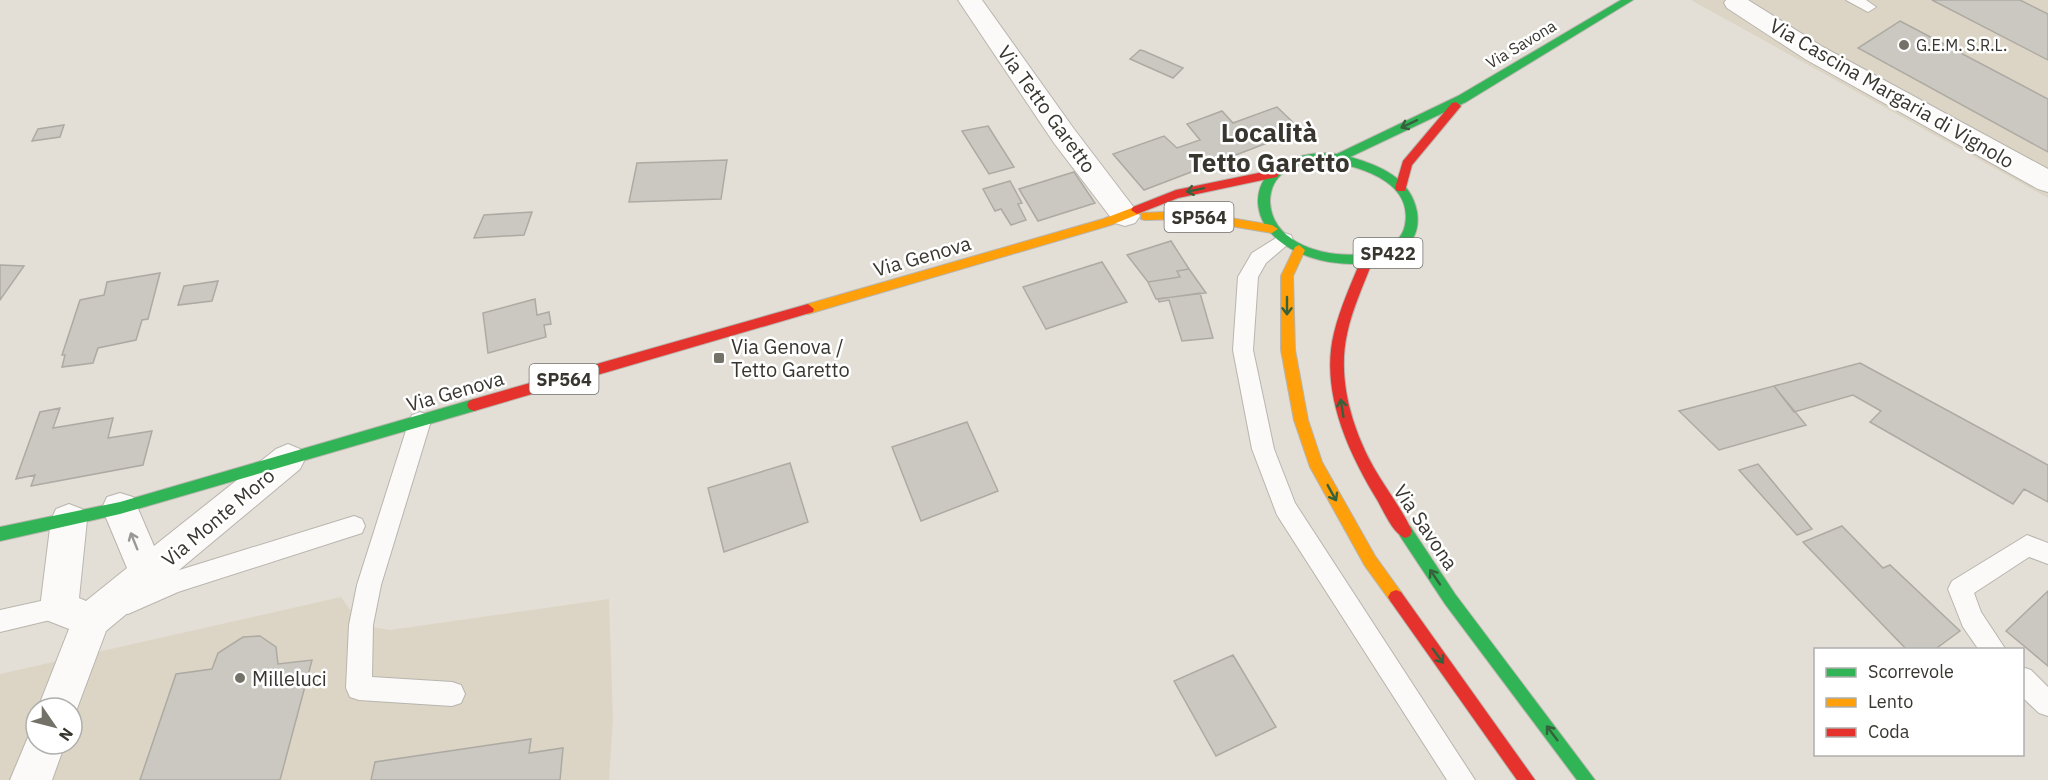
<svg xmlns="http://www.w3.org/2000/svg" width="2048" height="780" font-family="'IBM Plex Sans',sans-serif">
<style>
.built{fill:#dcd5c5;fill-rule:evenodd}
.building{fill:#cbc8c1;stroke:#adaaa3;stroke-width:1.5}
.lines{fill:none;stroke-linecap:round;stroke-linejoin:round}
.lane-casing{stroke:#b8b5ae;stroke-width:2}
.street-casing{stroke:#b8b5ae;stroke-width:2}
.fast-casing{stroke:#b8b5ae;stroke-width:2}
.slow-casing{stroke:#b8b5ae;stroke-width:2}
.jam-casing{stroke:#b8b5ae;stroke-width:2}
.lane{fill:#fbfaf9;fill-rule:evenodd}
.street{fill:#fbfaf9;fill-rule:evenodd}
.fast{fill:#30b455;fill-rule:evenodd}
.slow{fill:#ff9f0a;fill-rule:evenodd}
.jam{fill:#e5322d;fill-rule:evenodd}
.oneway{stroke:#35623c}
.oneway2{stroke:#9a9894}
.poi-dot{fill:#747169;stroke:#fff;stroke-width:2}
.labels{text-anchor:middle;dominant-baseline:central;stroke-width:5;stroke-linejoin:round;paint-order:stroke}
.far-street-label{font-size:16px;fill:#38362f;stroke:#fff}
.far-poi-label{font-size:16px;fill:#38362f;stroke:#fff;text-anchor:start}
.shield{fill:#fff;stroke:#74726d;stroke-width:1.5}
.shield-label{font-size:18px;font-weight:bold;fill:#38362f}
.street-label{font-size:20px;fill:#38362f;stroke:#fff}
.poi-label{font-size:20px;fill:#38362f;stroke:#fff;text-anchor:start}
.district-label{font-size:26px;font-weight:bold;fill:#38362f;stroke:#fff}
</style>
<rect width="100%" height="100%" fill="#e3dfd6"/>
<!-- built -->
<path class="built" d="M1691 0H2048V198Z
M341 597 361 625 390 630 609 599 613 720 609 780H0V674ZM36 708H72V744H36Z"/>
<!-- building -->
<path class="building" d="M1932 0H2020L2048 14V60Z
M1900 21 2048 99V152L1858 48Z
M1140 50 1144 51 1183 68 1173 78 1130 59Z
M1277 107 1301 130 1144 190 1113 154 1164 136 1177 148 1200 140 1187 124 1222 111 1233 123Z
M64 125 60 137 32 141 38 129Z
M988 126 1014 167 989 174 962 131Z
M727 160 721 199 629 202 637 163Z
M1074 172 1095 203 1038 221 1019 189Z
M1010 181 1022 203 1018 204 1026 220 1011 225 1001 209 995 211 983 189Z
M532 212 524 235 474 238 484 215Z
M1171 241 1189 269 1177 271 1180 277 1148 282 1127 255Z
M1102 262 1127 302 1046 329 1023 287Z
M0 265 24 266 0 300Z
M1189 269 1206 293 1156 299 1148 282 1180 277 1177 271Z
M160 273 148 319 142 320 136 340 98 348 93 363 62 367 65 355H62L80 300 104 295 107 282Z
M218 281 212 301 178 305 184 286Z
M1200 293 1213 338 1182 341 1169 300 1159 302 1158 299Z
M535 299 537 315 549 312 551 324 544 325 546 337 488 353 483 313Z
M1860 363 2048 465V502L2024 489 2013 504 1870 422 1881 411 1853 395 1794 412 1774 386Z
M1774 386 1806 425 1719 450 1679 411Z
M60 408 53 428 113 418 108 438 152 431 143 465 31 486 35 475 16 479 40 412Z
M967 422 998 491 921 521 892 447Z
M790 463 808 522 724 552 708 488Z
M1758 464 1812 529 1797 535 1739 470Z
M1842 526 1883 568 1890 565 1960 631 1934 650H1907L1803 542Z
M2048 591V666L2006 631Z
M260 636 276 647 278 664 312 660 280 780H140L176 674 212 669 218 653 243 637Z
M1233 655 1276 727 1216 756 1174 681Z
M531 739 529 753 563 748 560 780H371L375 762Z"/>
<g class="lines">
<defs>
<path id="lane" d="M1846 0H1866L1876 7 1868 12Z
M1284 233 1291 235 1293 240 1266 263 1258 277 1253 350 1274 449 1295 503 1475 780H1447L1277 515 1252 449 1233 350 1238 277 1252 253Z
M420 412 428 415 431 421 381 585 373 625 372 677 452 682 461 685 465 694 461 703 452 706 359 700 350 697 346 688 349 625 357 585 409 421 412 415Z
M354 516 362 519 365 526 362 533 178 592 128 614 120 611 116 603 120 595 173 572Z
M2027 535 2048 543V564L2029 557 1974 593 1981 612 2006 650H1979L1963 627 1948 589 1952 581Z
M59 597 67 600 71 608 67 616 0 632V610Z
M2022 667 2031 670 2048 687V716L2039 713 2022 697Z"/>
<path id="street" d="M958 0H982L1074 129 1135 209 1140 216 1135 223 1125 226 1115 223 1054 143Z
M1726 0H1748L1823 47 2048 169V192L2038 189 1805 59 1727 8 1724 3Z
M288 444 300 449 305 459 300 469 106 631 72 722V708H38L69 629 46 620 40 608 51 520 56 509 69 504 82 509 87 520 79 598 86 601 127 568 102 508 107 497 120 493 133 497 154 546 276 449Z
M36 727V744H65L52 780H10L31 730Z"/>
<path id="fast" d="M1621 0H1633L1466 102 1350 157C1379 165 1411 178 1417 212 1429 289 1261 276 1258 202 1258 191 1261 182 1269 173 1284 156 1316 151 1337 154L1458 96ZM1321 160C1354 165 1414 179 1405 225 1403 237 1392 247 1381 250 1344 263 1272 250 1270 202 1270 189 1275 178 1286 171 1297 164 1309 163 1321 160Z
M474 399 479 401 481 405 479 409 474 411 120 514 0 541V527L120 502Z
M1405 524 1410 526 1455 594 1595 780H1577L1445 604 1400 536 1398 531 1400 526Z"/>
<path id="slow" d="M1137 206 1141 207V213L1189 211 1272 225 1278 229 1272 233 1189 219 1145 220 1141 219V213L1111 225 808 314 802 309 808 304 1103 219Z
M1299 245 1305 250 1293 276 1295 350 1308 420 1322 462 1375 556 1401 592 1404 597 1401 602 1396 604 1391 602 1365 566 1310 467 1294 420 1281 350V276L1295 247Z"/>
<path id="jam" d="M1456 102 1461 106 1412 165 1405 191H1397L1395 188 1403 161 1452 103Z
M1273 170 1279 174 1277 177 1178 198 1137 214 1131 210 1133 207 1176 190Z
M1367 255 1373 260C1364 284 1352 309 1347 334 1337 379 1352 429 1374 468 1386 489 1402 509 1412 531L1410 536 1405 538C1392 533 1383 509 1376 498 1347 450 1320 390 1334 333 1340 308 1351 284 1361 260Z
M808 304 814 309 813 312 474 411 469 409 467 405 469 401 474 399Z
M1396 590 1401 592 1535 780H1517L1391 602 1388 597 1391 592Z"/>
</defs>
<!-- lane casing -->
<use href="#lane" class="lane-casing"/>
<!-- street casing -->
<use href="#street" class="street-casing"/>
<!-- fast casing -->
<use href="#fast" class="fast-casing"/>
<!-- slow casing -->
<use href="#slow" class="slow-casing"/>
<!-- jam casing -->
<use href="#jam" class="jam-casing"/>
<!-- lane -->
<use href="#lane" class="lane"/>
<!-- street -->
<use href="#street" class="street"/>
<!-- fast -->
<use href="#fast" class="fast"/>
<!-- slow -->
<use href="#slow" class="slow"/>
<!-- jam -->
<use href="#jam" class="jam"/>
</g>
<!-- one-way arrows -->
<defs><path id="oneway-shaft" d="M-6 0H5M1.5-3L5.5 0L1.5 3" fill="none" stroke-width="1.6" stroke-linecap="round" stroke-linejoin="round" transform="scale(1.5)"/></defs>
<g class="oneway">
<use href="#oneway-shaft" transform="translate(1409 124) rotate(155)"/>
<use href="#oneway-shaft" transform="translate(1195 190) rotate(168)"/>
<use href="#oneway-shaft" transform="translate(1287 306) rotate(90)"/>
<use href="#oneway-shaft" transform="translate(1342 408) rotate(-99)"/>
<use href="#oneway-shaft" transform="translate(1332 493) rotate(61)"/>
<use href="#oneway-shaft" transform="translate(1435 577) rotate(-124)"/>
<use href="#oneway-shaft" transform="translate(1438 656) rotate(54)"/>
<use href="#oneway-shaft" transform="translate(1552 733) rotate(-127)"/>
</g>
<use class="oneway2" href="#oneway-shaft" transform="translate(134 541) rotate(-112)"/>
<!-- markers -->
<g class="poi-dot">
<circle cx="1904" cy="45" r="6"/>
<rect x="713" y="352" width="12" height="12" rx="3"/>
<circle cx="240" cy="678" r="6"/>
</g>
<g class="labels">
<!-- far-street labels -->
<g class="far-street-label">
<text transform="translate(1521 44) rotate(-31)">Via Savona</text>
</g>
<!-- far-poi labels -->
<g class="far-poi-label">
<text x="1916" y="45">G.E.M. S.R.L.</text>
</g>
<!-- shield labels -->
<g class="shield">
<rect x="1164.5" y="202" width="69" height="30" rx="4.5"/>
<rect x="1353.5" y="238" width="69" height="30" rx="4.5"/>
<rect x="529.5" y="364" width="69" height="30" rx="4.5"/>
</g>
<g class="shield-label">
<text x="1199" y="217">SP564</text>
<text x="1388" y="253">SP422</text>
<text x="564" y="379">SP564</text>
</g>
<!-- street labels -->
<g class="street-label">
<text transform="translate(1892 93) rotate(30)">Via Cascina Margaria di Vignolo</text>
<text transform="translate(1047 109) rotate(54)">Via Tetto Garetto</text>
<text transform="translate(922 256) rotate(-16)">Via Genova</text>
<text transform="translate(455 391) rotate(-16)">Via Genova</text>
<text transform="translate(218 517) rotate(-40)">Via Monte Moro</text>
<text transform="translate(1426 527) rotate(56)">Via Savona</text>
</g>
<!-- poi labels -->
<g class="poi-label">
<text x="731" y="346">Via Genova /<tspan x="731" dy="23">Tetto Garetto</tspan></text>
<text x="252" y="678">Milleluci</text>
</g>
<!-- district labels -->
<g class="district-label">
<text x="1269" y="132">Località<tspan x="1269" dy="30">Tetto Garetto</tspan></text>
</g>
</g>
<!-- legend -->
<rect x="1814" y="648" width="210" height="108" fill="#ffffff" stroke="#afafac" stroke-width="1.5"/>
<rect x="1826" y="668" width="30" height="9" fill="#30b455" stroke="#afafac" stroke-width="1.5"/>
<text x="1868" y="678" font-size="18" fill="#38362f">Scorrevole</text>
<rect x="1826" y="698" width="30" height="9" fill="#ff9f0a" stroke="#afafac" stroke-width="1.5"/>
<text x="1868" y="708" font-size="18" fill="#38362f">Lento</text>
<rect x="1826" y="728" width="30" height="9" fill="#e5322d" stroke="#afafac" stroke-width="1.5"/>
<text x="1868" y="738" font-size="18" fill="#38362f">Coda</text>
<!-- north arrow -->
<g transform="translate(54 726) rotate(125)"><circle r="28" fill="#ffffff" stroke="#afafac" stroke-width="1.5"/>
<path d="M0-4.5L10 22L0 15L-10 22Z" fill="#747169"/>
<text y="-9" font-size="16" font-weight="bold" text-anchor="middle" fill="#38362f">N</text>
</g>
</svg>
